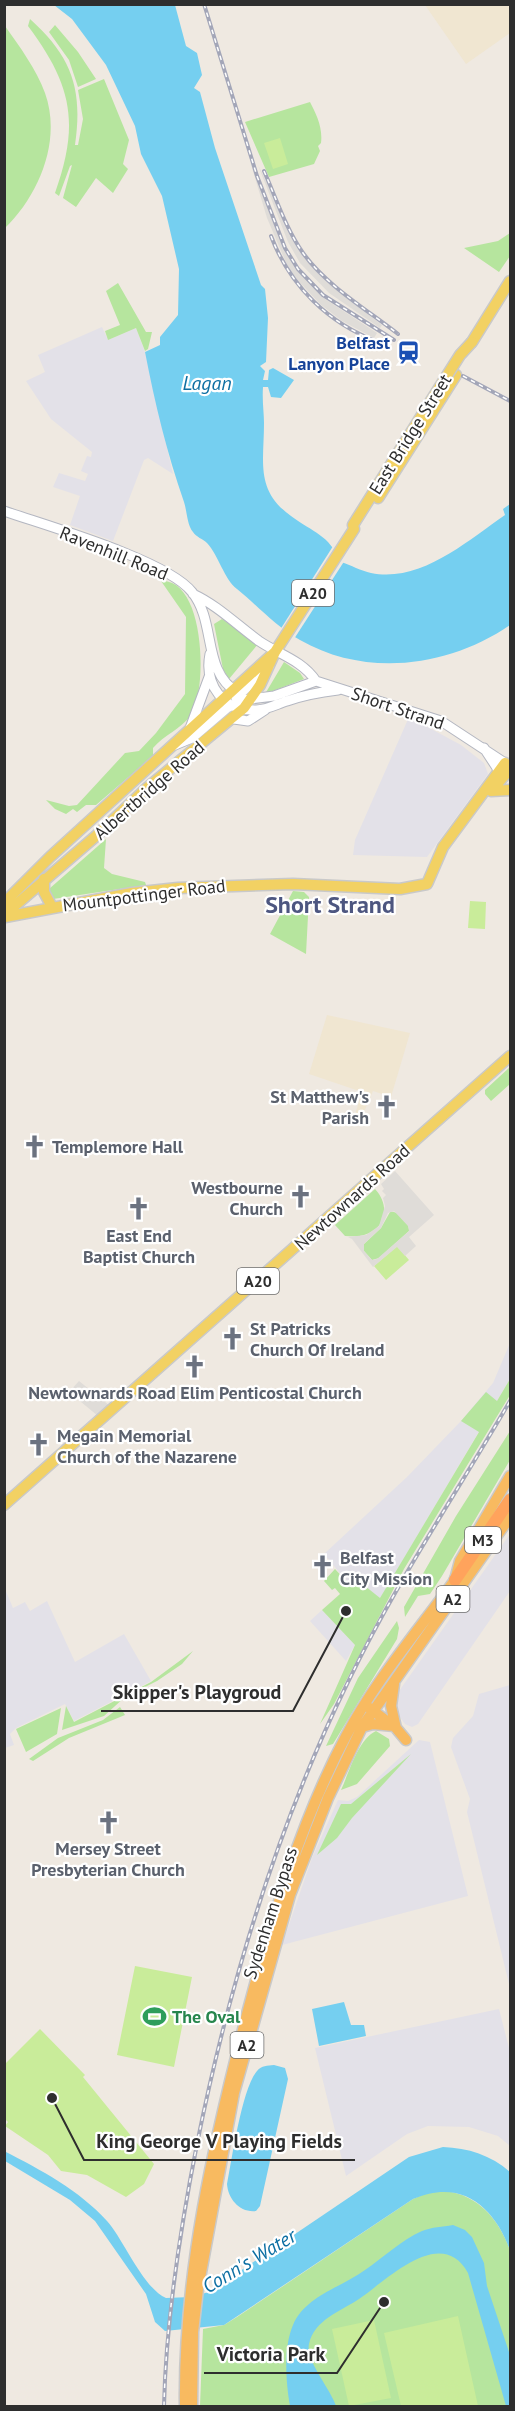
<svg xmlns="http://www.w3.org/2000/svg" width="515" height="2411" font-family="'PT Sans',sans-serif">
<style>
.industrial{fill:#e3e1e8}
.education{fill:#f0e6d1}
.green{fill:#b6e59e}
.pitch{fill:#c9ec9a}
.plaza{fill:#dfdcd8;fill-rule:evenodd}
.water{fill:#75cff0}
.pier{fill:#efe9e1}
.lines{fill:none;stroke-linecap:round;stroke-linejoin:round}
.secondary-casing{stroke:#b4b7c1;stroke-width:11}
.primary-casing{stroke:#c9c9c9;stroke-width:13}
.trunk-casing{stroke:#c9c9c9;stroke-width:13}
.motorway-casing{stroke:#c9c9c9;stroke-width:14}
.secondary{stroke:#fff;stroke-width:9}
.primary{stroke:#f2d163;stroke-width:10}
.trunk{stroke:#f8ba60;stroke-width:10}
.motorway{stroke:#ffa35c;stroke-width:12}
.rail-casing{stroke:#a3a6b8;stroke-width:4}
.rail{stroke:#fff;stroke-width:1.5;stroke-dasharray:4.5;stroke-linecap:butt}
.primary-bridge-casing{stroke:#c9c9c9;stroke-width:13;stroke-linecap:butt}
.primary-bridge{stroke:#f2d163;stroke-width:10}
.labels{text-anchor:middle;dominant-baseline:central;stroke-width:4.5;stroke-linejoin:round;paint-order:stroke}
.shield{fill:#fff;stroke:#6d6d6d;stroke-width:1.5}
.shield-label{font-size:16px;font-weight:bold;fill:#2e2e2e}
.transit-label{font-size:18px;font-weight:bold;fill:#164399;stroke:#fff;text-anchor:end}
.street-label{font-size:18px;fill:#2e2e2e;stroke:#fff}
.worship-label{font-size:18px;font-weight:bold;fill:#5b616d;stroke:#fff;text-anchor:start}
.leisure-label{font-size:18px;font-weight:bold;fill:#27864d;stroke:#fff;text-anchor:start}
.water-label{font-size:20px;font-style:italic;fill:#0d6fa3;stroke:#fff}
.district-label{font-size:24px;font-weight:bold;fill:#4d5680;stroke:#fff}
.leader{fill:none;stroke:#2e2e2e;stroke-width:2}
.callout-dot{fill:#2e2e2e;stroke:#fff;stroke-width:2}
.callout-label{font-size:20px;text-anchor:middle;font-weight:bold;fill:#2e2e2e;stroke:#fff;stroke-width:4.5;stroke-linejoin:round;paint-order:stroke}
</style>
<rect width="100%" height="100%" fill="#efe9e1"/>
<!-- industrial -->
<path class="industrial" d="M102 327 108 340 136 328 145 352 173 474 148 458 144 460 113 541 70 525 80 496 53 487 59 473 85 481 88 474 81 471 87 456 91 457 92 452 51 419 26 381 45 372 38 355Z
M409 717 461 745 484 763 488 774 427 857 353 855 355 840Z
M510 1343V1379L380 1599 355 1578 349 1584 324 1554 407 1477 461 1421 493 1383Z
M510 1534V1591L418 1724 412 1727 405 1724 394 1709 399 1691Z
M5 1589 13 1608 25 1602 30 1611 47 1601 75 1662 124 1634 151 1681 74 1721 65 1704 16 1728 10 1734 14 1745 5 1748Z
M322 1610 355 1645 346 1661 310 1621Z
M510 1685V1988L467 1812 470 1799 451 1747 453 1738 473 1716 479 1694Z
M419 1740 430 1742 468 1896 282 1945 312 1858 338 1800 348 1801 357 1797Z
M499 2009 510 2052V2146L498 2136 469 2127 428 2126 407 2134 346 2176 315 2048Z"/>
<!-- education -->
<path class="education" d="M425 5H510V33L466 64Z
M327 1015 410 1033 391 1097 373 1091 358 1126 352 1124 362 1092 309 1074Z"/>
<!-- green -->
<path class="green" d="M30 19C72 57 83 89 75 145H78L83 119 78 90 104 79 129 140 123 164 128 169 113 193 96 178 76 207 63 198 72 165 70 166 59 196 55 193C80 123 72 85 28 26Z
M55 25 78 52 96 79 78 87 69 60 49 32Z
M5 26C20 47 36 69 45 93 62 140 39 195 5 228Z
M310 102C316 114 323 127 321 143L318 146 320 151 314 164 269 177 245 122Z
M510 233V256L499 272 464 248 498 241Z
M118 283 146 332H152L148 349 145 351 136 328 108 340 105 331 120 325 106 291Z
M161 581C205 578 208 689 191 715 181 729 164 735 153 748V756L96 805H86L77 812 73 809 66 814 55 809 46 800 69 806 77 805 125 753 139 751 156 733 185 694 186 617Z
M222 619 258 644 229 679 223 669 214 624Z
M284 662 300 673 304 679 265 694Z
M106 839 104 868 112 874 145 882 146 885 53 899 49 889Z
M293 891 304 892 309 897 306 954 270 934Z
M510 1067V1084L491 1101 485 1094V1090Z
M375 1189C390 1205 387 1228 364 1235 358 1237 352 1236 345 1236L335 1225Z
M390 1212C398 1210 410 1223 409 1231L379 1258 372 1260 364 1251V1244L381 1228Z
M510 1379V1395L404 1569 334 1704 320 1724 355 1645 322 1610 340 1594 335 1588 332 1590 324 1581 335 1569 349 1584 355 1578 380 1598 479 1432 461 1421 486 1392 497 1401Z
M510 1431V1460L442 1576 430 1594 418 1596 405 1617 404 1607 456 1516Z
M397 1621 399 1628 397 1639 333 1744 326 1746 358 1678Z
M193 1651 182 1664 157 1681 125 1697 104 1716 62 1730 66 1706 74 1722 151 1682Z
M120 1707 125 1715 69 1738 33 1761 29 1759 58 1738 103 1720Z
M61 1708 57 1734 26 1752 16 1729Z
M376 1731 389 1739 390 1746 357 1784 341 1790C349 1773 358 1739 376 1731Z
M411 1754 352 1818 337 1838 317 1855 341 1804H351Z
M445 2191C479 2195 499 2220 510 2250V2406H200L203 2329 224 2325 237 2317 413 2199 429 2192Z"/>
<!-- pitch -->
<path class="pitch" d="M280 138 288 164 273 169 264 143Z
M470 901 486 902 485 929 468 928Z
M397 1246 409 1260 386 1280 374 1266Z
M135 1966 192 1977 174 2067 117 2055Z
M40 2029 85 2075 83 2077 154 2164 144 2184 126 2197 87 2175 61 2171 48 2155 5 2126 8 2122 5 2119V2064Z
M458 2316 478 2406H401L384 2333Z
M374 2320 391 2398 349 2406 332 2329Z"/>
<!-- plaza -->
<path class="plaza" d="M250 161 279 238 292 262 325 299 377 333 374 338 342 321 320 304 290 272 267 218Z
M258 165 305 259 333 287 382 325 380 328 329 293 300 263 288 242Z
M395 1171 434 1215 409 1237 416 1246 405 1256 397 1247 373 1267 352 1239 348 1237 366 1235 379 1226 385 1206 383 1198 386 1195 382 1191 384 1189 381 1184ZM394 1211 408 1226 409 1231 377 1259 372 1260 364 1251V1244L381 1228 388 1213Z
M79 1381 110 1406 98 1416 69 1392Z"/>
<!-- water -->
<path class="water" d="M54 5H175L186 46 197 53 202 75 194 88 200 92 215 148 261 285 265 289 268 318 266 362 260 366 265 371 263 380H268L269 370 273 368 294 380 281 398 271 397 268 387H263C262 400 264 413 264 423 264 462 255 490 291 516 314 533 328 534 341 562 351 565 361 571 371 573 421 583 467 541 505 515L503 509 510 504V625C449 667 366 678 300 640 276 627 257 605 237 589 224 579 219 556 207 543 203 539 196 537 193 532 187 525 187 511 184 502 167 453 155 404 145 352L160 345V337L178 315 179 269 162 196 141 154 135 126 106 65 72 19Z
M344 2002 351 2025H364L366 2036 319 2046 312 2009Z
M274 2065 285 2068 288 2079 260 2206 256 2211C240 2213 228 2199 227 2184 232 2159 242 2088 257 2071 262 2065 267 2066 274 2065Z
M443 2147C468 2148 491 2155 510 2172V2250C494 2206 461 2178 413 2199L224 2325 165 2331 155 2322 146 2294 95 2221 70 2200 5 2161 4 2151C41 2170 79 2190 107 2221 124 2240 143 2288 166 2298L191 2297 209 2292 409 2157Z
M453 2225 465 2230 472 2237 484 2263 487 2286 510 2355V2406H506L468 2273C441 2224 386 2281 359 2299 341 2311 314 2320 309 2344 305 2360 331 2390 336 2406H290C286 2383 283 2348 293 2325 305 2296 342 2287 365 2270 383 2258 401 2240 422 2231 432 2227 442 2227 453 2225Z"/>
<!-- pier -->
<path class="pier" d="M335 543 345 560 294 639 280 630Z"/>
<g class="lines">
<defs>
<path id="secondary" d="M4 511C47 526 167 560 192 592 217 623 201 670 238 693
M193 594C217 605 237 625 259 641 278 654 302 660 316 681
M210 654C204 684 223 712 256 710 267 710 277 704 287 701 304 695 321 692 338 690
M236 698 269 666
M234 719 248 721 265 710
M189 731 209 677
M175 745 192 738 227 708 243 700 274 696 316 681 441 721 505 763
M484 748 499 771"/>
<path id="primary" d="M472 342 510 281
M378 498 456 375
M492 790 510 769
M491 791 510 790
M44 879V892L52 907
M4 903 50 857 275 652
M4 915 96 836 147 788 244 708 260 685 275 652 354 529 353 525 429 404
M5 917 132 893 178 888 293 884 400 889 427 884 443 847 505 763 510 768
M4 1505 510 1056"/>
<path id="trunk" d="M394 1684 391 1706 396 1728
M368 1707 396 1728 406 1740
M362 1727 373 1724 394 1726
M185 2406C183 2274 214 2141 247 2014 272 1919 300 1823 346 1736 375 1681 418 1631 455 1580L460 1561 510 1476
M192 2406 193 2332 198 2289 234 2093 290 1895 328 1798 362 1727 510 1517"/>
<path id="motorway" d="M455 1580 510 1500"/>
</defs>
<!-- secondary casing -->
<use href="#secondary" class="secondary-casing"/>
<!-- primary casing -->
<use href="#primary" class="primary-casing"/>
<!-- trunk casing -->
<use href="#trunk" class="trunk-casing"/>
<!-- motorway casing -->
<use href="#motorway" class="motorway-casing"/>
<!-- secondary -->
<use href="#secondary" class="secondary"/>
<!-- primary -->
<use href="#primary" class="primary"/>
<!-- trunk -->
<use href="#trunk" class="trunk"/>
<!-- motorway -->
<use href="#motorway" class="motorway"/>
<defs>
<path id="rail" d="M204 4 257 176 285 248 298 269 323 295 394 340
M264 171C276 198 286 229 303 253 327 286 366 309 398 334
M271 236C290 286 328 323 378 342
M463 376 510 401
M164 2406C166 2318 180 2230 197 2144 229 1985 277 1827 348 1682 395 1584 456 1494 510 1401"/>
</defs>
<!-- rail casing -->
<use href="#rail" class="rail-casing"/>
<!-- rail -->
<use href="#rail" class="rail"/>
<defs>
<path id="primary-bridge" d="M429 404 460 355 472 342"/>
</defs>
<!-- primary-bridge casing -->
<use href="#primary-bridge" class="primary-bridge-casing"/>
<!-- primary-bridge -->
<use href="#primary-bridge" class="primary-bridge"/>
</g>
<!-- icons -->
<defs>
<symbol id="station-bare" viewBox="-9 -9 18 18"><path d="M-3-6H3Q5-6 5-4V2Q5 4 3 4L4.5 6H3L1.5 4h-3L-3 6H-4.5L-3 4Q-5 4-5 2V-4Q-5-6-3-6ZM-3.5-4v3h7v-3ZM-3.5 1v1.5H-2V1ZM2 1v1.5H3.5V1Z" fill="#1a4fb4" stroke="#fff" stroke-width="2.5" paint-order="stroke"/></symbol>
<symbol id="church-bare" viewBox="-9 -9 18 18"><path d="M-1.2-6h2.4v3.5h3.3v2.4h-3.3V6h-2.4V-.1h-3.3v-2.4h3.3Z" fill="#6b7280" stroke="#fff" stroke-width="2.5" paint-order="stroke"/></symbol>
<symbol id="stadium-bare" viewBox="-9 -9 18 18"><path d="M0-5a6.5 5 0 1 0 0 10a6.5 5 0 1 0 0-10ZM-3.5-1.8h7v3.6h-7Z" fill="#2e9e5b" stroke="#fff" stroke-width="2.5" paint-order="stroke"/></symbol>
</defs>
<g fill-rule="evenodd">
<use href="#station-bare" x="392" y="336" width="33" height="33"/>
<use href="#church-bare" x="370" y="1090" width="33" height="33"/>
<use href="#church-bare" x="18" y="1130" width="33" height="33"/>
<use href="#church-bare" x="284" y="1180" width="33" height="33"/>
<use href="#church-bare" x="122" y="1192" width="33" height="33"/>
<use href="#church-bare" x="216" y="1322" width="33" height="33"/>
<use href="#church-bare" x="178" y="1350" width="33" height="33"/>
<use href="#church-bare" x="22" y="1428" width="33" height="33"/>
<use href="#church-bare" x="306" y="1550" width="33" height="33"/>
<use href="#church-bare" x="92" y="1806" width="33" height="33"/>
<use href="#stadium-bare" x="138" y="2000" width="33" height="33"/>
</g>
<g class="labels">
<!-- shield labels -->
<g class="shield">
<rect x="292" y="580" width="42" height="26" rx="4.5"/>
<rect x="237" y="1268" width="42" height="26" rx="4.5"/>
<rect x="465" y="1527" width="36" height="26" rx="4.5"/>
<rect x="436.5" y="1586" width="33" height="26" rx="4.5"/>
<rect x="230.5" y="2032" width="33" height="26" rx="4.5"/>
</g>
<g class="shield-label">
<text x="313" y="593">A20</text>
<text x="258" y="1281">A20</text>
<text x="483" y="1540">M3</text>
<text x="453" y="1599">A2</text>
<text x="247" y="2045">A2</text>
</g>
<!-- transit labels -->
<g class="transit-label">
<text x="390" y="342">Belfast<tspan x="390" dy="21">Lanyon Place</tspan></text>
</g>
<!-- street labels -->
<g class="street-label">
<text transform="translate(410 434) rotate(-58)">East Bridge Street</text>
<text transform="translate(114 553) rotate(22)">Ravenhill Road</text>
<text transform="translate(398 708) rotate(19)">Short Strand</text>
<text transform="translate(149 790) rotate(-41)">Albertbridge Road</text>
<text transform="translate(144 895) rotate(-7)">Mountpottinger Road</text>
<text transform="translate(352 1197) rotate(-42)">Newtownards Road</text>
<text transform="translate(270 1913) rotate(-72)">Sydenham Bypass</text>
</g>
<!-- worship labels -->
<g class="worship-label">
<text x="369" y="1096" text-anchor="end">St Matthew's<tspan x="369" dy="21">Parish</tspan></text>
<text x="52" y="1146">Templemore Hall</text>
<text x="283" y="1187" text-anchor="end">Westbourne<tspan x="283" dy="21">Church</tspan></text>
<text x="139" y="1235" text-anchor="middle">East End<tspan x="139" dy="21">Baptist Church</tspan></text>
<text x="250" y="1328">St Patricks<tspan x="250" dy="21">Church Of Ireland</tspan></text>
<text x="195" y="1392" text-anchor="middle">Newtownards Road Elim Penticostal Church</text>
<text x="57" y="1435">Megain Memorial<tspan x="57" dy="21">Church of the Nazarene</tspan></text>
<text x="340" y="1557">Belfast<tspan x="340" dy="21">City Mission</tspan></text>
<text x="108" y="1848" text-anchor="middle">Mersey Street<tspan x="108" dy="21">Presbyterian Church</tspan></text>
</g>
<!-- leisure labels -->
<g class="leisure-label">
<text x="172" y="2016">The Oval</text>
</g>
<!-- water labels -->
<g class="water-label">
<text x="207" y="383">Lagan</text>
<text transform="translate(249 2261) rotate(-31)">Conn's Water</text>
</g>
<!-- district labels -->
<g class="district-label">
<text x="330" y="904">Short Strand</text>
</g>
</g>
<!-- callouts -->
<path class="leader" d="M346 1611L293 1711H101M52 2098L84 2160H355M384 2302L337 2373H204"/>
<g class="callout-dot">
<circle cx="346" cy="1611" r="6"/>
<circle cx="52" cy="2098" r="6"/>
<circle cx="384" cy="2302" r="6"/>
</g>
<g class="callout-label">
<text x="197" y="1699">Skipper's Playgroud</text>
<text x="219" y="2148">King George V Playing Fields</text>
<text x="271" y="2361">Victoria Park</text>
</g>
<!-- border -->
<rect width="515" height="2411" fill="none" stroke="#2e2e2e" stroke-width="12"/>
</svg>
